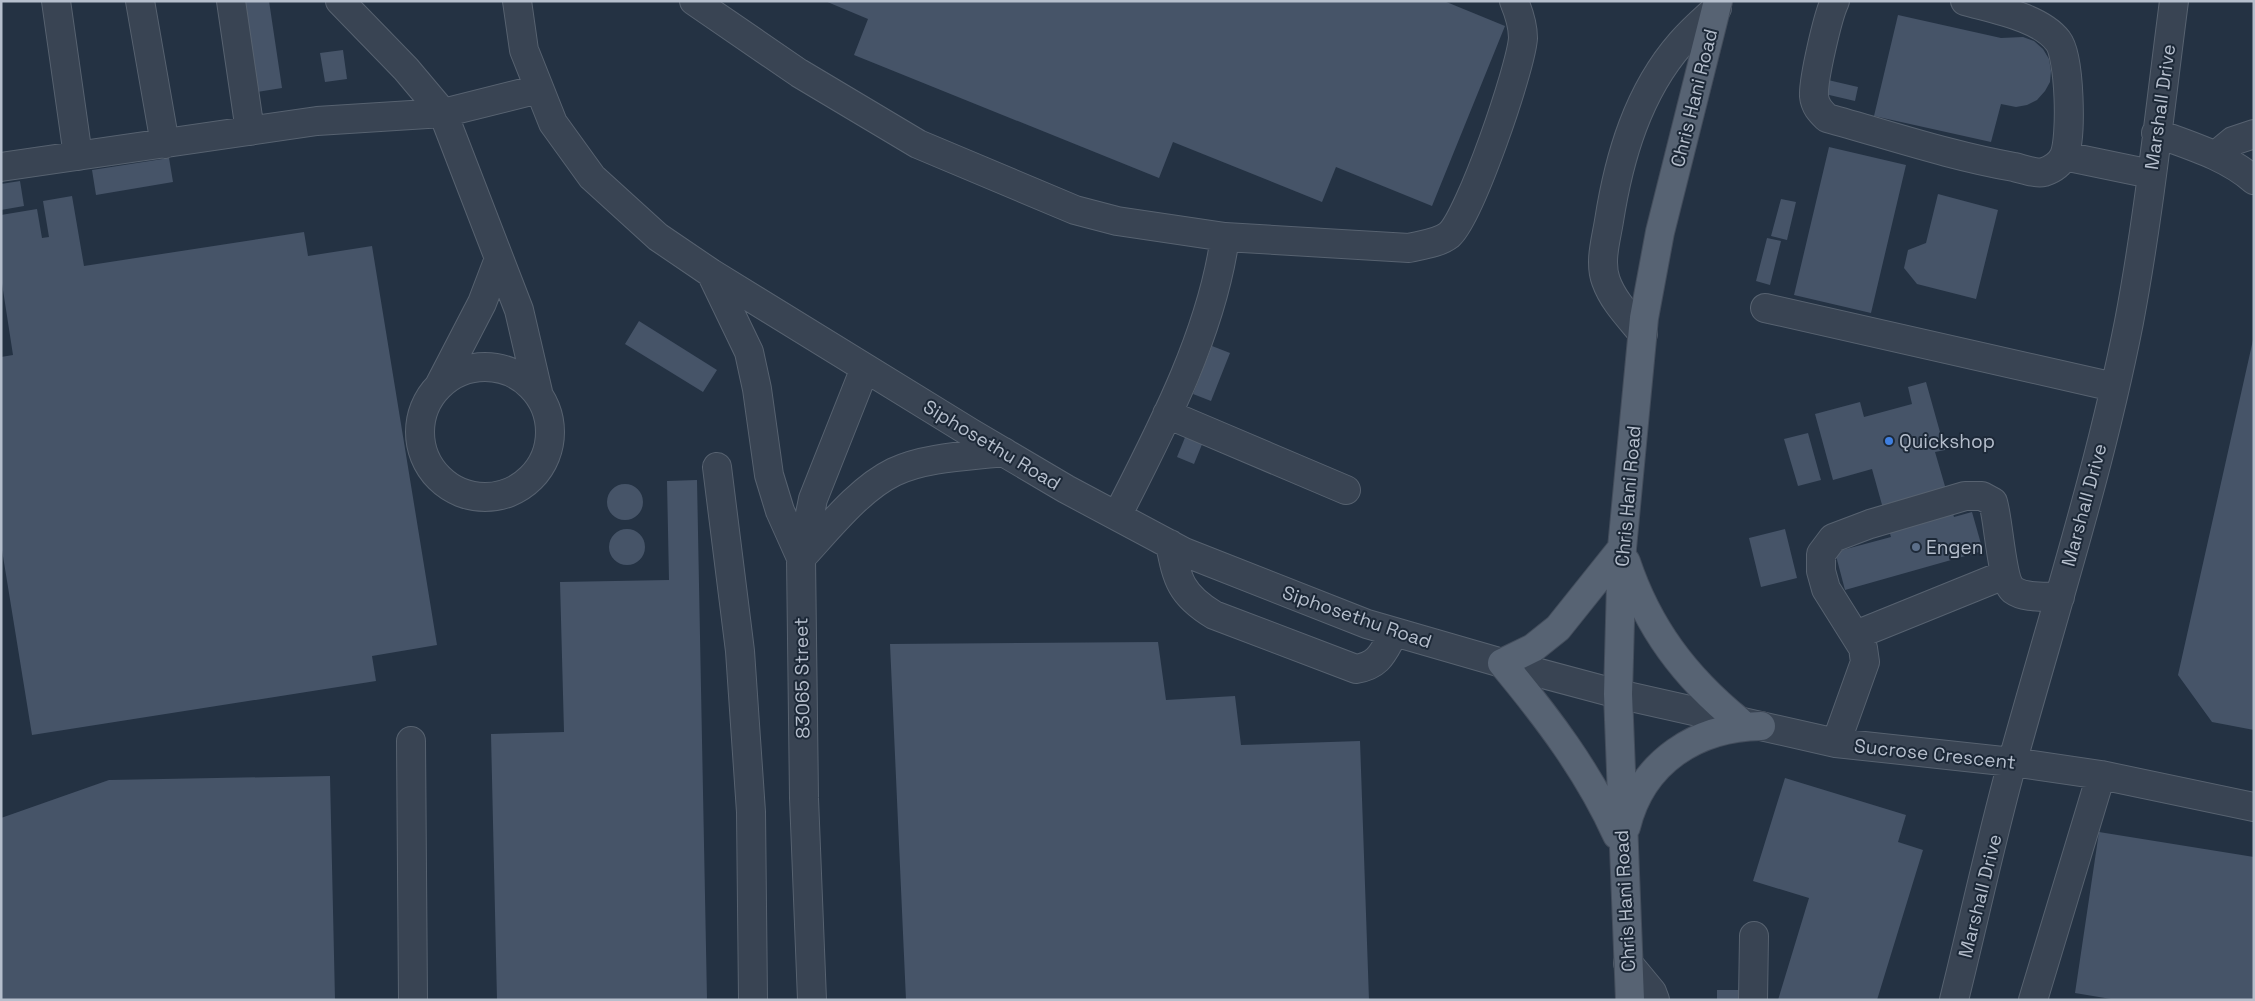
<svg xmlns="http://www.w3.org/2000/svg" width="2255" height="1001" font-family="'Space Grotesk',sans-serif">
<style>
.building{fill:#465468}
.lines{fill:none;stroke-linecap:round;stroke-linejoin:round}
.minor-casing{stroke:#576270;stroke-width:30}
.major-casing{stroke:#434d5c;stroke-width:30}
.minor{stroke:#394453;stroke-width:28}
.major{stroke:#576373;stroke-width:28}
.shop-dot{fill:#3f7fe0;stroke:#1d2938;stroke-width:2}
.service-dot{fill:#5c6f8a;stroke:#1d2938;stroke-width:2}
.labels{text-anchor:middle;dominant-baseline:central;stroke-width:4;stroke-linejoin:round;paint-order:stroke}
.street-label{font-size:19px;fill:#b6bfcd;stroke:#1d2938}
.poi-label{font-size:19px;fill:#b6bfcd;stroke:#1d2938;text-anchor:start}
</style>
<rect width="100%" height="100%" fill="#243243"/>
<!-- building -->
<path class="building" d="M244 1H269L282 88 257 92Z
M825 1H1444L1505 26 1432 206 1336 167 1322 202 1173 142 1159 178 854 55 868 19Z
M1898 15 2001 38 2023 37 2034 41 2043 49 2049 59 2051 71 2050 82 2045 91 2037 100 2027 105 2016 107 2001 104 1991 142 1874 116Z
M343 50 347 79 325 82 320 53Z
M1828 80 1858 87 1855 101 1825 94Z
M1829 147 1906 165 1871 313 1794 295Z
M169 158 173 182 96 195 92 170Z
M20 181 24 206 1 210V184Z
M1938 194 1998 210 1976 299 1917 284 1904 268 1908 250 1926 243Z
M72 196 84 266 304 232 308 256 372 246 437 645 372 656 376 681 32 735 1 544V357L13 355 1 277V215L37 209 42 238 49 237 43 201Z
M1781 199 1796 202 1787 240 1771 236Z
M1767 238 1781 241 1770 285 1756 281Z
M639 321 717 370 703 392 625 344Z
M2253 340 2254 341V730L2212 722 2178 675Z
M1212 346 1230 353 1211 401 1193 394Z
M1926 382 1945 450 1935 452 1954 517 1972 512 1983 551 1845 590 1835 552 1891 537 1872 469 1833 480 1815 414 1860 402 1864 417 1912 404 1908 387Z
M1808 433 1821 480 1798 486 1784 439Z
M1186 435 1203 442 1194 464 1177 457Z
M697 480 707 1000H497L491 734 564 732 560 582 669 580 667 481Z
M607 502a18 18 0 1 1 36 0a18 18 0 1 1-36 0Z
M1785 529 1797 578 1761 587 1749 538Z
M609 547a18 18 0 1 1 36 0a18 18 0 1 1-36 0Z
M1158 642 1166 700 1235 696 1241 745 1360 741 1369 1000H906L890 644Z
M330 776 335 1000H1V818L109 780Z
M1785 778 1906 815 1898 842 1923 850 1877 1000H1778L1809 898 1753 881Z
M2099 832 2254 857V1000H2117L2075 993Z
M1717 990H1739L1740 1000H1717Z"/>
<g class="lines">
<defs>
<path id="minor" d="M56 1 78 156
M140 1 165 144
M231 1 250 131
M340 1 406 69 443 113 519 310 538 392
M517 1 524 50 553 123 592 177 658 237 711 273 971 433 1066 489 1184 552 1367 624 1502 663 1618 694 1836 743 2012 762 2101 775 2254 807
M694 1 799 73 918 144 1075 210 1117 221 1225 237C1212 333 1161 430 1117 516
M1835 1C1828 15 1813 80 1814 96 1815 106 1820 111 1827 118 1889 135 1951 156 2014 167 2023 169 2036 174 2044 172 2053 169 2060 164 2064 156 2072 138 2070 56 2058 41 2040 17 1993 9 1965 1
M2156 133C2191 146 2226 156 2254 180
M2216 155 2233 141 2254 134
M2064 156 2151 174
M1 167 317 121 443 113 539 89
M1225 237 1409 248C1422 245 1439 243 1449 235 1470 217 1521 68 1523 38 1523 26 1519 13 1514 1
M711 273 749 352 757 389 769 475 780 511 801 558C828 529 859 489 894 472 925 457 970 456 1004 452
M1765 308 2114 387
M1643 334C1630 318 1613 301 1606 281 1599 262 1606 240 1609 221 1619 157 1638 92 1681 43 1692 30 1705 19 1717 8
M420 432a65 65 0 1 1 130 0a65 65 0 1 1-130 0Z
M439 386 482 303 498 261
M1167 414 1346 490
M717 467 740 651 751 812 753 1000
M1170 544C1177 580 1181 595 1214 615L1356 669C1380 665 1383 652 1394 633
M1856 635 2004 575
M411 741 413 1000
M1836 743 1865 662 1863 648 1826 589 1821 571V554L1833 538 1870 524 1965 496H1982L1993 502C1999 522 2001 580 2013 590 2025 599 2046 596 2060 597
M1628 963 1652 992 1655 1000
M812 1000 804 798 801 558 813 499 865 368
M1753 1000 1754 936
M1954 1000C1974 920 1991 839 2013 760 2053 615 2100 470 2129 322 2149 216 2160 108 2174 1
M2033 1000 2101 775"/>
<path id="major" d="M1626 562C1648 628 1685 677 1739 721
M1626 827C1642 761 1697 727 1761 726
M1617 835C1588 771 1547 717 1502 663L1533 648 1558 628 1622 548
M1630 1000 1618 694 1622 548 1644 318 1660 232 1718 1"/>
</defs>
<!-- minor casing -->
<use href="#minor" class="minor-casing"/>
<!-- major casing -->
<use href="#major" class="major-casing"/>
<!-- minor -->
<use href="#minor" class="minor"/>
<!-- major -->
<use href="#major" class="major"/>
</g>
<!-- markers -->
<circle class="shop-dot" cx="1889" cy="441" r="5"/>
<circle class="service-dot" cx="1916" cy="547" r="5"/>
<g class="labels">
<!-- street labels -->
<g class="street-label">
<text transform="translate(1694 98) rotate(-76)">Chris Hani Road</text>
<text transform="translate(2160 107) rotate(-82)">Marshall Drive</text>
<text transform="translate(992 445) rotate(31)">Siphosethu Road</text>
<text transform="translate(1628 496) rotate(-85)">Chris Hani Road</text>
<text transform="translate(2084 505) rotate(-75)">Marshall Drive</text>
<text transform="translate(1357 617) rotate(19)">Siphosethu Road</text>
<text transform="translate(802 678) rotate(-91)">83065 Street</text>
<text transform="translate(1935 754) rotate(6)">Sucrose Crescent</text>
<text transform="translate(1980 896) rotate(-76)">Marshall Drive</text>
<text transform="translate(1625 901) rotate(-93)">Chris Hani Road</text>
</g>
<!-- poi labels -->
<g class="poi-label">
<text x="1899" y="441">Quickshop</text>
<text x="1926" y="547">Engen</text>
</g>
</g>
<!-- border -->
<rect width="2255" height="1001" fill="none" stroke="#b6bfcd" stroke-width="5"/>
</svg>
